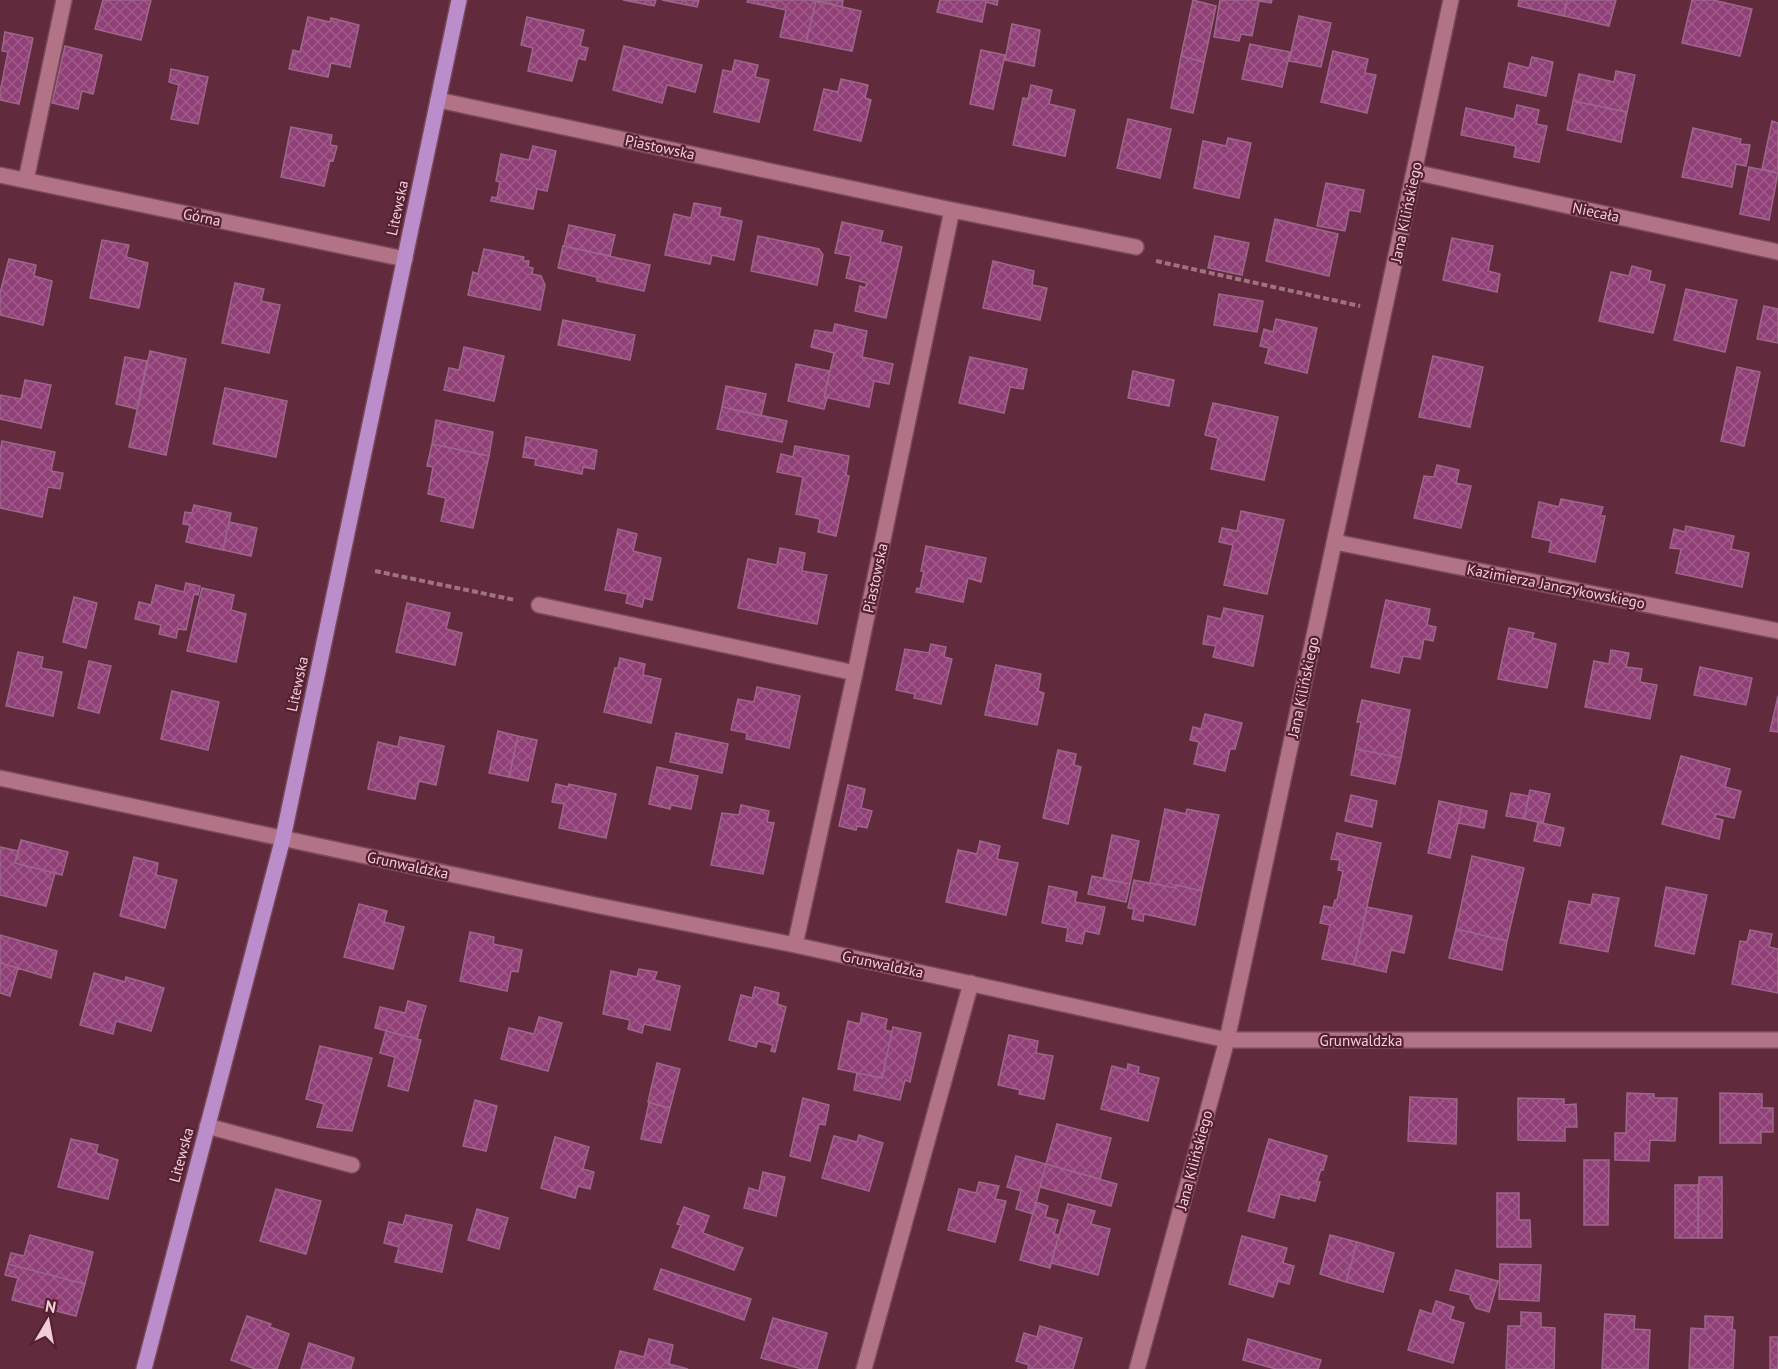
<svg xmlns="http://www.w3.org/2000/svg" width="1778" height="1369" font-family="'PT Sans',sans-serif">
<style>
.building{fill:url(#building-cross-hatch);stroke:#9c678a;stroke-width:1.5}
.lines{fill:none;stroke-linecap:round;stroke-linejoin:round}
.minor-casing{stroke:#78495a;stroke-width:18}
.major-casing{stroke:#78495a;stroke-width:18}
.path{stroke:#a17381;stroke-width:4;stroke-dasharray:6 3;stroke-linecap:butt}
.minor{stroke:#b17385;stroke-width:15}
.major{stroke:#bb8ecb;stroke-width:15}
.labels{text-anchor:middle;dominant-baseline:central;stroke-width:4.5;stroke-linejoin:round;paint-order:stroke}
.street-label{font-size:15px;fill:#f1ced7;stroke:#552032}
</style>
<defs>
<pattern id="building-cross-hatch" width="8" height="8" patternUnits="userSpaceOnUse" patternTransform="scale(1.5)"><rect width="8" height="8" fill="#904077"/><path d="M0 0l8 8M0 8l8-8" fill="none" stroke="#a05a8a"/></pattern>
</defs>
<rect width="100%" height="100%" fill="#612a3d"/>
<!-- building -->
<path class="building" d="M103 0H151L141 40 95 29Z
M623 0H656L654 6Z
M662 0H699L697 7Z
M748 0H809L816 1 806 42 780 37 786 10 747 2Z
M815 0H843L842 7Z
M940 0H998L997 5 986 2 982 22 937 12Z
M1193 0 1216 6 1204 62 1181 56Z
M1220 0H1272L1271 3 1259 1 1252 36 1241 34 1239 41 1214 37Z
M1519 0H1567L1564 16 1518 6Z
M1567 0H1616L1609 26 1564 16Z
M1692 0H1713L1752 9 1740 56 1682 43Z
M816 1 861 11 852 51 806 42Z
M1299 16 1331 23 1321 67 1289 61Z
M308 17 330 22 331 18 359 25 350 67 331 63 328 77 289 69 293 50 300 52Z
M527 17 584 30 580 46 588 48 585 60 578 58 572 81 528 71 533 48 521 45Z
M1012 24 1040 30 1034 66 1005 60Z
M5 32 33 38 19 104 0 100V92L8 52 2 51Z
M1250 44 1290 52 1282 87 1242 79Z
M65 46 102 55 93 94 82 91 78 109 52 103Z
M624 46 702 65 695 92 667 85 662 103 613 90Z
M981 50 1005 55 993 109 970 104Z
M1333 51 1368 59 1365 73 1376 75 1367 113 1321 102Z
M1181 56 1204 62 1193 113 1171 108Z
M1532 57 1553 62 1546 96 1504 87 1509 63 1529 68Z
M735 60 758 65 755 77 769 80 759 122 714 112 723 70 732 72Z
M171 69 208 77 198 124 171 119 179 85 169 82Z
M1616 71 1635 75 1627 112 1573 101 1579 74 1614 82Z
M841 79 868 85 865 98 871 100 861 141 814 130 824 89 838 92Z
M1031 85 1052 90 1049 104 1075 110 1065 156 1013 145 1023 98 1028 99Z
M1573 101 1627 112 1621 142 1567 130Z
M1517 105 1539 110 1536 124 1547 126 1539 162 1514 157 1516 146 1461 135 1466 108 1514 119Z
M1128 119 1171 129 1160 178 1117 168Z
M1772 121 1778 123V173L1762 169Z
M291 127 332 135 330 145 337 146 333 161 330 160 324 186 281 177Z
M1693 128 1741 139 1740 144 1750 145 1746 166 1736 164 1732 187 1682 177Z
M1228 138 1251 143 1239 198 1194 188 1203 141 1226 146Z
M533 146 556 151 547 191 537 189 533 209 491 201 492 197 497 198 500 182 496 181 501 154 529 160Z
M1749 167 1778 173 1769 220 1740 214Z
M1326 183 1364 190 1360 212 1349 210 1345 231 1317 226Z
M694 203 721 208 719 216 742 221 734 260 712 255 710 264 665 255 674 214 691 218Z
M1275 219 1338 234 1329 276 1266 261Z
M842 222 883 231 880 242 902 247 886 318 855 311 860 286 865 288 867 283 846 278 851 256 835 253Z
M569 225 615 235 610 256 564 246Z
M758 236 819 249 823 255 817 285 751 271Z
M1215 236 1249 243 1242 275 1208 268Z
M1452 238 1493 246 1488 271 1500 274 1497 292 1443 280Z
M102 240 129 245 126 257 148 263 139 308 90 298Z
M563 246 650 265 644 291 597 281V277L558 268Z
M484 249 524 257 523 261H529L528 267 533 268 532 274 541 276 545 285 540 310 468 295 473 272 478 274Z
M9 259 36 265 34 276 52 281 43 325 0 315V293Z
M993 261 1034 271 1032 285 1047 288 1040 320 983 308Z
M1632 266 1651 271 1649 281 1665 285 1653 333 1599 321 1611 272 1629 276Z
M235 283 264 289 261 301 280 305 269 353 222 343Z
M1686 289 1737 300 1725 352 1674 340Z
M1219 294 1263 301 1257 332 1214 325Z
M1764 306 1778 309V343L1757 339Z
M1276 319 1317 328 1307 373 1265 363 1269 348 1260 346 1264 329 1273 332Z
M563 320 635 335 630 360 558 345Z
M835 324 867 331 862 357 893 364 889 384 874 381 869 407 824 397 834 353 811 347 815 330 833 333Z
M464 347 504 356 494 401 444 390 449 368 459 370Z
M150 351 186 359 166 455 129 447Z
M1433 356 1483 367 1470 427 1419 417Z
M125 357 147 361 137 409 116 404Z
M970 357 1027 369 1023 389 1010 387 1004 413 959 403Z
M796 364 830 371 824 397 827 398 824 409 788 401Z
M1737 367 1760 372 1744 446 1721 441Z
M1133 371 1174 380 1169 406 1128 398Z
M25 380 51 385 41 428 0 419V395L21 399Z
M726 386 766 394 761 416 722 407Z
M225 388 287 401 276 457 213 444Z
M1213 403 1278 417 1264 480 1211 469 1218 438 1205 435Z
M722 407 787 421 782 442 717 429Z
M436 420 493 432 489 456 432 444Z
M526 437 597 450 594 469 583 467 582 474 535 465 536 459 523 457Z
M2 441 55 452 51 471 63 473 60 489 48 487 42 517 0 508V452Z
M432 444 489 456 473 528 441 521 446 498 428 494 433 467 427 466Z
M795 446 849 456 846 475 849 476 836 536 818 532 820 519 796 514 803 477 777 472 781 454 793 457Z
M1437 465 1459 470 1456 483 1471 486 1461 528 1414 518 1424 476 1434 477Z
M1561 499 1603 507 1600 516H1605L1595 562 1549 552 1551 541 1532 537 1539 502 1559 507Z
M194 505 231 513 223 550 186 542 190 525 183 524 185 512 192 513Z
M1241 511 1284 520 1267 594 1224 585 1233 545 1219 542 1222 528 1237 531Z
M229 522 257 528 251 556 223 550Z
M1686 526 1734 536 1731 549 1749 553 1742 587 1676 573 1681 549 1670 548 1674 529 1685 532Z
M618 529 637 534 633 551 661 558 652 600 644 598 642 607 626 603 628 594 605 590Z
M926 546 986 558 981 582 968 578 963 602 916 592 917 588 920 589 924 571H921Z
M780 548 805 553 802 571 827 575 817 624 738 608 748 559 777 565Z
M186 583 200 586 198 595 194 594 186 630 178 629 176 638 159 634 161 625 135 619 139 602 151 605 156 585 184 592Z
M202 588 234 595 231 610 246 614 236 662 187 651Z
M74 597 97 603 86 648 63 642Z
M1386 600 1430 609 1427 625 1436 627 1433 641 1424 639 1420 659 1403 656 1399 673 1371 667Z
M407 603 450 613 446 629 462 633 455 665 396 652Z
M1224 608 1263 616 1253 666 1213 657 1216 646 1203 644 1208 616 1221 619Z
M1509 628 1534 633 1532 638 1556 644 1547 688 1498 679Z
M931 644 946 647 944 657 952 659 941 704 914 698 915 694 896 690 905 649 929 653Z
M1611 650 1629 653 1626 667 1642 669 1640 682 1657 685 1650 719 1585 707 1594 661 1609 664Z
M18 652 43 657 41 668 62 672 53 716 6 706Z
M620 658 645 664 643 675 661 679 651 723 604 712 615 668H618Z
M89 661 111 666 99 713 78 708Z
M996 665 1041 674 1038 691 1044 693 1037 725 985 715Z
M1700 667 1752 678 1746 705 1694 695Z
M757 687 800 696 789 748 746 739 747 733 731 730 738 699 754 702Z
M172 691 219 702 208 750 161 739Z
M1778 696V732L1770 731Z
M1362 700 1410 710 1401 758 1356 749 1361 722H1357Z
M1205 714 1242 723 1235 749H1230L1225 771 1194 764 1199 742 1190 740 1193 727 1201 729Z
M498 731 518 736 509 777 489 773Z
M676 733 728 744 722 773 670 762Z
M518 736 537 740 528 781 509 777Z
M400 737 444 746 436 785 419 781 415 799 368 789 378 742 398 747Z
M1356 749 1401 758 1395 784 1351 775Z
M1058 750 1076 754 1074 765 1081 767 1068 824 1043 818Z
M1681 756 1730 769 1725 787 1741 791 1734 818 1716 814 1715 818 1723 820 1719 839 1662 824Z
M657 767 698 776 691 809 671 805 670 809 649 804Z
M556 784 568 787 569 784 616 794 606 838 559 828 564 804 552 802Z
M848 785 865 789 861 808 872 811 867 828 857 826 856 830 839 826Z
M1530 790 1550 794 1543 823 1524 819Z
M1511 793 1529 796 1524 819 1506 816Z
M1351 795 1377 801 1372 827 1345 821Z
M1439 801 1462 806 1450 858 1428 853Z
M741 805 769 811 767 822 774 823 763 874 711 865 722 813 739 815Z
M1462 806 1487 811 1484 828 1458 823Z
M1165 809 1186 814 1187 809 1219 815 1202 891 1176 885 1175 888 1150 883Z
M1538 822 1564 828 1560 846 1534 841Z
M1337 833 1381 843 1354 965 1322 959 1330 925 1320 923 1324 906 1333 908 1335 900H1337L1343 871 1338 870 1340 860 1331 859Z
M1112 835 1139 841 1130 884 1103 879Z
M21 840 68 852 62 875 15 863Z
M980 841 1000 846 997 859 1018 863 1006 915 946 902 958 850 977 854Z
M0 847 19 851 15 863 55 873 46 906 0 895Z
M1472 856 1524 868 1507 941 1456 929Z
M134 857 158 863 156 875 177 880 165 928 120 916Z
M1092 876 1130 884 1126 902 1088 894Z
M1134 880 1175 888 1176 885 1202 891 1195 925 1144 914 1143 921 1132 919 1134 909 1128 908Z
M1049 886 1077 892 1075 902 1105 907 1099 934 1085 931 1082 944 1066 941 1068 928 1042 923Z
M1666 887 1707 895 1694 954 1655 946Z
M1593 894 1619 898 1608 952 1560 943 1569 901 1591 905Z
M359 904 387 911 384 922 404 927 393 969 344 957Z
M1367 907 1412 916 1404 953 1391 950 1386 972 1354 965Z
M1456 929 1507 941 1502 970 1449 958Z
M1750 930 1772 934 1769 947 1778 949V993L1732 984 1740 941 1747 942Z
M470 932 494 937 493 944 522 950 518 972 511 971 507 991 460 981Z
M0 935 57 951 51 978 0 963Z
M0 963 18 968 10 996 0 993Z
M639 969 657 972 654 980 680 986 670 1030 644 1024 642 1033 628 1029 630 1020 603 1014 611 971 637 977Z
M94 973 125 982 126 977 164 988 151 1031 116 1021 113 1034 80 1025Z
M755 987 779 993 777 1004 786 1007 775 1052 771 1051 773 1045 758 1041 756 1047 729 1040 741 995 752 998Z
M408 1001 426 1006 417 1039 375 1028 380 1007 405 1013Z
M862 1013 887 1019 885 1030 892 1032 882 1078 838 1069 848 1021 860 1024Z
M539 1017 562 1023 548 1071 501 1059 509 1028 534 1034Z
M893 1027 921 1033 910 1082 905 1080 900 1100 854 1090 857 1073 882 1078Z
M386 1031 421 1040 408 1091 388 1086 395 1057 380 1053Z
M1009 1035 1038 1041 1036 1053 1053 1056 1044 1099 1019 1094 1020 1090 998 1085Z
M320 1046 372 1058 352 1131 317 1127 324 1104 306 1099Z
M657 1063 680 1069 670 1108 648 1102Z
M1128 1064 1139 1067 1138 1073 1159 1078 1148 1121 1101 1109 1112 1066 1127 1070Z
M1627 1093 1654 1094V1098H1677L1675 1141 1650 1140 1649 1161 1615 1160V1133H1626Z
M1720 1093 1762 1094V1108H1773V1132H1761V1143H1720Z
M1410 1097 1457 1099 1456 1144 1408 1141Z
M803 1098 829 1105 825 1125 819 1124 810 1161 790 1156Z
M1518 1098 1564 1099V1105L1576 1104 1577 1127H1565V1141L1518 1140Z
M475 1100 497 1106 486 1151 463 1146Z
M649 1103 670 1108 661 1143 641 1139Z
M1057 1124 1111 1138 1100 1179 1046 1164Z
M859 1135 883 1143 869 1191 822 1178 834 1136 857 1142Z
M555 1137 589 1147 583 1169 594 1172 590 1189 578 1186 575 1198 541 1188Z
M71 1139 98 1145 96 1153 118 1160 108 1199 58 1187Z
M1269 1139 1327 1156 1323 1170 1321 1169 1317 1182H1320L1315 1201 1299 1197V1199L1280 1194 1274 1218 1248 1211Z
M1016 1156 1046 1164 1033 1214 1016 1209 1021 1191 1007 1187Z
M1584 1160H1609L1608 1225H1584Z
M1046 1164 1117 1184 1111 1206 1040 1187Z
M763 1172 785 1177 776 1216 744 1208 749 1188 759 1191Z
M1699 1177H1722V1238H1698Z
M979 1182 999 1186 995 1199 1006 1201 995 1242 948 1230 959 1189 976 1193Z
M1675 1185H1698V1238H1675Z
M276 1189 321 1201 306 1254 260 1241Z
M1497 1193H1519V1220H1530L1531 1247H1497Z
M1036 1202 1048 1206 1045 1217 1058 1220 1054 1234 1059 1235 1050 1268 1020 1260Z
M1068 1204 1095 1211 1091 1224 1110 1229 1098 1275 1051 1263Z
M684 1207 709 1216 703 1233 743 1248 734 1270 672 1247 681 1225 677 1224Z
M477 1209 508 1218 499 1249 468 1240Z
M406 1215 452 1225 442 1272 395 1262 399 1247 384 1243 389 1222 403 1225Z
M30 1235 93 1252 85 1284 8 1264 11 1253 24 1256Z
M1330 1235 1357 1242 1346 1282 1320 1274Z
M1242 1236 1287 1248 1283 1263 1294 1266 1289 1284 1278 1281 1273 1297 1229 1284Z
M1357 1242 1394 1253 1383 1292 1346 1282Z
M8 1264 85 1284 76 1316 12 1300 18 1278 5 1275Z
M1500 1264 1541 1265 1539 1301 1499 1299Z
M661 1269 751 1299 744 1320 654 1289Z
M1456 1270 1498 1281 1489 1312 1476 1308 1470 1298 1471 1295 1450 1290Z
M1436 1301 1454 1307 1450 1319 1464 1323 1453 1363 1408 1350 1420 1310 1432 1314Z
M1521 1312 1541 1313V1327L1555 1328 1554 1369H1506L1508 1326H1521Z
M1605 1314 1635 1316 1634 1329 1650 1330 1648 1369H1602Z
M247 1316 271 1324 270 1327 289 1334 277 1369H255L231 1360Z
M1705 1316 1733 1317 1732 1330H1735L1733 1369H1689L1691 1328 1705 1329Z
M773 1318 827 1333 817 1369H802L761 1358Z
M1040 1326 1082 1338 1073 1369H1028L1029 1365 1016 1361 1024 1333 1037 1337Z
M1770 1337H1778V1369H1770Z
M649 1339 673 1345 669 1364 688 1369H615L620 1351 644 1357Z
M1248 1339 1321 1360 1318 1369H1276L1243 1360Z
M309 1343 354 1358 351 1369H301Z"/>
<g class="lines">
<defs>
<path id="minor" d="M438 100 952 210 1136 247
M1414 172 1778 252
M0 175 405 259
M26 180 64 0
M1335 542 1778 631
M539 605 855 673
M0 778 600 906 795 945 1227 1040H1778
M795 945 855 673 952 210
M207 1126 352 1165
M864 1369 971 983
M1137 1369 1227 1040 1451 0"/>
<path id="major" d="M144 1369 283 838 459 0"/>
</defs>
<!-- minor casing -->
<use href="#minor" class="minor-casing"/>
<!-- major casing -->
<use href="#major" class="major-casing"/>
<!-- path -->
<path class="path" d="M1156 261 1360 306
M375 571 515 600"/>
<!-- minor -->
<use href="#minor" class="minor"/>
<!-- major -->
<use href="#major" class="major"/>
</g>
<g class="labels">
<!-- street labels -->
<g class="street-label">
<text transform="translate(660 147) rotate(12)">Piastowska</text>
<text transform="translate(397 208) rotate(-78)">Litewska</text>
<text transform="translate(1406 212) rotate(-78)">Jana Kilińskiego</text>
<text transform="translate(1596 212) rotate(12)">Niecała</text>
<text transform="translate(202 217) rotate(12)">Górna</text>
<text transform="translate(875 578) rotate(-78)">Piastowska</text>
<text transform="translate(1556 586) rotate(11)">Kazimierza Janczykowskiego</text>
<text transform="translate(297 684) rotate(-78)">Litewska</text>
<text transform="translate(1303 687) rotate(-78)">Jana Kilińskiego</text>
<text transform="translate(408 865) rotate(12)">Grunwaldzka</text>
<text transform="translate(883 964) rotate(12)">Grunwaldzka</text>
<text x="1361" y="1040">Grunwaldzka</text>
<text transform="translate(181 1155) rotate(-75)">Litewska</text>
<text transform="translate(1194 1160) rotate(-75)">Jana Kilińskiego</text>
</g>
</g>
<!-- north arrow -->
<g transform="translate(48 1321) rotate(10)" stroke="#552032" stroke-width="4.5" paint-order="stroke">
<path d="M0-4.5L10 22L0 15L-10 22Z" fill="#f1ced7"/>
<text y="-9" font-size="16" font-weight="bold" text-anchor="middle" fill="#f1ced7">N</text>
</g>
</svg>
